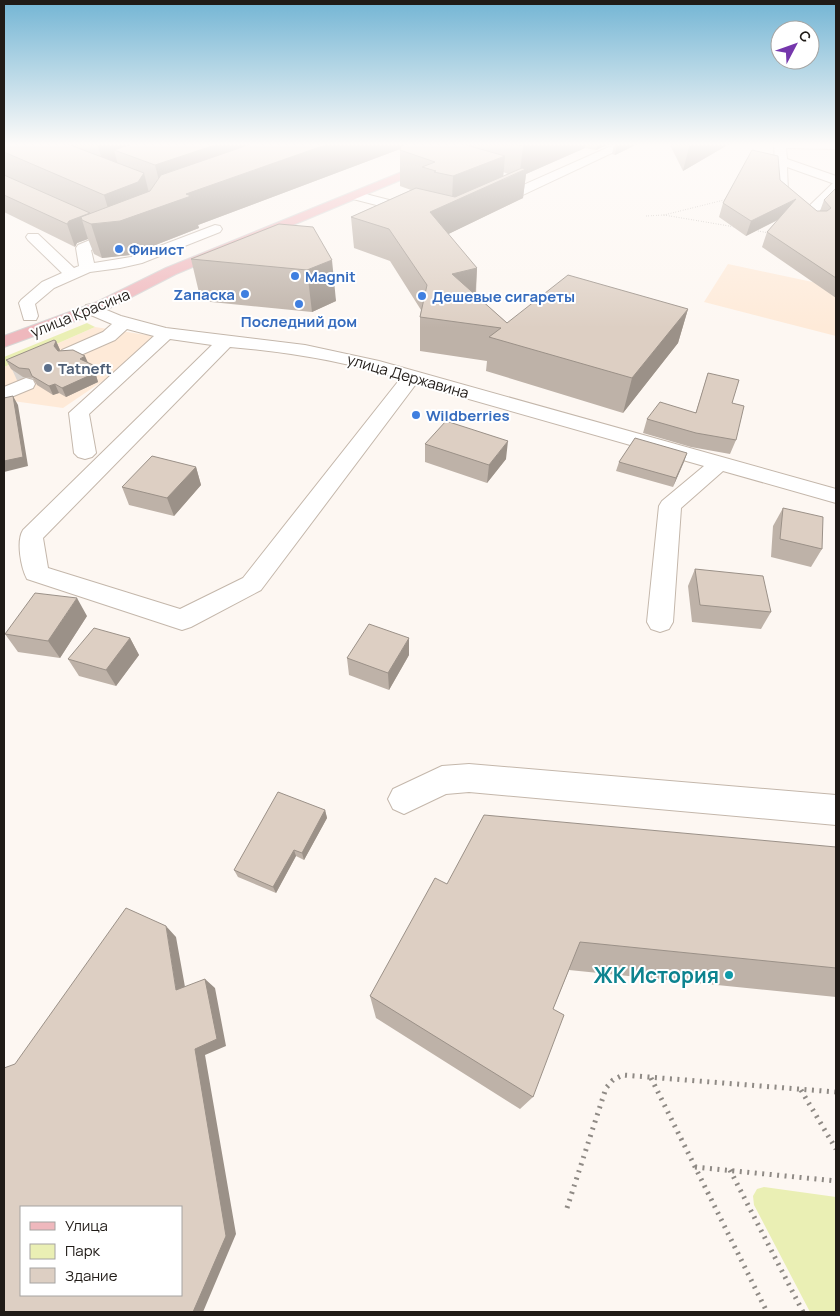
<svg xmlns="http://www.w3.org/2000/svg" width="840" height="1316" font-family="Manrope,sans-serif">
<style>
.built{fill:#feead8}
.green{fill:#eaefb4}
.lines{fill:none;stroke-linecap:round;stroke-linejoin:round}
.minor-tunnel-far1{stroke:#dcd6d1;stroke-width:16;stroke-dasharray:16 8;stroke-linecap:butt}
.minor-tunnel{stroke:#dcd6d1;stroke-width:21;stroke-dasharray:21 11;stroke-linecap:butt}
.minor-casing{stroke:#c4b7ab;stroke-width:2}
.major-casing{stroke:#d7d6d5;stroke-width:2}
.path-far1{stroke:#8f8a85;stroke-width:1;stroke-dasharray:0.5 2;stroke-linecap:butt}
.path{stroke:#8f8a85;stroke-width:5;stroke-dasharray:2 5.5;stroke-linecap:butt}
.minor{fill:#fff;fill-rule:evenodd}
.major{fill:#efb8bd;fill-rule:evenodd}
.wall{fill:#beb2a8;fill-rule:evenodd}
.shaded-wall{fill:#9b9188}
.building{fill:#ddcfc3;stroke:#9b9188;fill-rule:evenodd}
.shop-dot{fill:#3f7fe0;stroke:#fff;stroke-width:2}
.service-dot{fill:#5c6f8a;stroke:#fff;stroke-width:2}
.culture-dot{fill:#0f9aa8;stroke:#fff;stroke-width:2}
.labels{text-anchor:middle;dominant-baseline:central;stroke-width:4;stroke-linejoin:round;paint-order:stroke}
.far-shop-label{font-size:15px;font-weight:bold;fill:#366cbe;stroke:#fff;text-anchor:start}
.far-street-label{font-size:15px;fill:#201b17;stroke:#fff}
.far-service-label{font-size:15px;font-weight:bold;fill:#4e5e75;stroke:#fff;text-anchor:start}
.near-culture-label{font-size:21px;font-weight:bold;fill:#0d838f;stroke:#fff;text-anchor:end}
</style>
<rect width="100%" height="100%" fill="#fdf7f2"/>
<!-- built -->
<path class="built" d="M728 264 836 287V336L704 302Z
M95 327 166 338 63 408 13 401H4V367Z"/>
<!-- green -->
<path class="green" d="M87 323 95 327 4 367V357Z
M764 1187 836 1197V1312H810L754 1205 753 1196 757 1189Z"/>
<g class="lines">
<!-- minor-tunnel-far1 -->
<path class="minor-tunnel-far1" d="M40 367 55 360"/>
<!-- minor-tunnel -->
<path class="minor-tunnel" d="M16 378 42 366"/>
<defs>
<path id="minor" d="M618 143H633L495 208H485L483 205 485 202Z
M774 143H836V149L786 148 787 159 836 176V193L813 218H803L802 214 797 213 776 193ZM787 167 832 183H833L807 208 788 192Z
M358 192 424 209 426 212 419 216 353 199 352 196Z
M215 225 220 226 222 229 220 232 142 263 120 268 90 272 54 288 35 304 38 316 36 320H24L19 303 21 300 42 282 62 273 28 240 26 237 28 234H38L74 268 79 266 76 248 78 245 121 227H131L133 230 131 233 91 250 94 263 131 257Z
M92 304 121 316 166 328 305 345 379 361 836 489V503L723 471 681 508 673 622 669 629 660 632 651 629 647 622 659 506 662 501 704 466 416 384 261 590 191 627 182 630 27 579C21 568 16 541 23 530L212 345 170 339 89 414 96 453 92 457 85 459 78 457 74 453 69 413 154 336 127 329 115 340 74 358 68 359 62 358 59 354 62 350 103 332 112 324 86 313 84 309 86 305ZM230 347C288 352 345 361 400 379L243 578 180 609 48 568 43 538Z
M26 378 33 380 35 384 33 388 4 400V387Z
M469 764 836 795V825L469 792 446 794 404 814 393 809 388 799 393 789 442 766Z"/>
<path id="major" d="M473 143H489L176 274 108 309 4 347V336L97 302 166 268Z"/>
</defs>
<!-- minor casing -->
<use href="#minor" class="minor-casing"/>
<!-- major casing -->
<use href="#major" class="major-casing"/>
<!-- path-far1 -->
<path class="path-far1" d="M664 215 735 227
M646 216 664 215 728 199
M753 230 769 233"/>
<!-- path -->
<path class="path" d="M651 1078 767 1312
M801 1090 836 1149
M695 1167 836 1181
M730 1170 803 1312
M567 1208 606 1088 613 1080 623 1075 836 1092"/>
<!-- minor -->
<use href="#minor" class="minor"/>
<!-- major -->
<use href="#major" class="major"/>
</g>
<!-- wall -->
<path class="wall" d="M4 143H612L596 150 585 148 526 174 523 198 448 234 477 268 476 295 507 323 688 309 678 343 623 413 486 371 487 361 420 351V317L421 310 390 261 354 248 351 217 411 190 400 186V149L198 225 199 228 130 255 102 258 94 254 88 239 77 243 75 247 4 212ZM503 172 508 174 503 176Z
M614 143H640L615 155 612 154Z
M669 143H731L683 171Z
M780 180 817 211H820L824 200 836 188V298L762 247 767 232 778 220 746 236 719 217 723 203Z
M313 227 336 301 312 312 201 301 191 259Z
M56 341 60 350 59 351 93 365 98 382 66 397 59 393 53 395 37 385 33 378 23 377 11 369 6 360Z
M708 373 732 403 736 440 730 454 691 447 643 433 647 419 696 412Z
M425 444 506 459 487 483 425 462Z
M687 453 673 487 616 471 619 462Z
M196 467 201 485 174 516 129 505 122 487Z
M783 508 822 549 811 567 771 557 773 526Z
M695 569 771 612 761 629 692 622 688 586Z
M87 616 60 658 18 652 5 634Z
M130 638 139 655 116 686 79 676 68 659Z
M409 655 389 690 349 675 347 658Z
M325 810 327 818 304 860 296 856 276 893 238 877 234 870Z
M836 847V997L569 970 553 1009 533 1097 520 1109 376 1018 370 996 447 884Z"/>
<!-- shaded-wall -->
<path class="shaded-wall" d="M97 143H208L114 150 119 169 106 173Z
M221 143H314L163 196 155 165Z
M331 143H408V146L198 225 199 228 130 255 102 258 91 224 82 220 88 239 77 243 75 247 67 224 69 221 90 213 94 224 112 222 104 195 144 173 152 205Z
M530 143H585V148L526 174 523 198 430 243V212L452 202 453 176 505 156 503 180 520 172 523 146Z
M598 143H612L596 150Z
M617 143H640L615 155Z
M690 143H731L683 171Z
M796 199 791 213 746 236 751 221Z
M332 260 336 301 312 312 307 270Z
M477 268 475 300 452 274Z
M688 309 678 343 623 413 632 378Z
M56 341 60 350 58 355 54 346Z
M85 356 89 365 80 359Z
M93 365 98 382 66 397 62 388 87 368Z
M55 384 59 393 53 395 49 386Z
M13 396 18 405 28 466 4 472V461Z
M508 441 506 459 487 483 489 465Z
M687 453 684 462 673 487 676 478Z
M196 467 201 485 174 516 167 498Z
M77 598 87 616 60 658 48 641Z
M130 638 139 655 116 686 106 670Z
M409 638V655L389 690 388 673Z
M325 810 327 818 304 860 302 853Z
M294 850 296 856 276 893 273 887Z
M166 926 176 937 187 998 176 990Z
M205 979 215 988 226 1046 205 1055 236 1234 203 1312H193L195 1049Z"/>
<!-- building -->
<path class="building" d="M4 143H65L144 173 138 182 104 195 4 152Z
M135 143H221L155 165 114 150Z
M254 143H331L186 194 191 196 120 221 91 224 82 220 81 217 150 191 161 175Z
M407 143H459L505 156 453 176 434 172 436 171 422 167 435 162 400 150 401 146Z
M511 143H530L523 146Z
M752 150 778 156 780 180 817 211H827L831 208 824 200 836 188V278L767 232 796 199 751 221 723 203Z
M522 168 526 169 430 212 477 268 452 274 507 323 568 275 688 309 632 378 489 337 501 328 420 317 427 285 389 229 351 217 416 188 455 197Z
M4 175 90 213 69 221 67 224 4 195Z
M279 224 313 227 332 260 307 270 191 259Z
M54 340 56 341 54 346 58 351 73 350 85 356 80 359 93 365 87 368 95 373 62 388 55 384 49 386 32 376 29 369 19 368 6 360Z
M708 373 739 380 732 403 744 406 736 440 696 433 647 419 660 402 696 413Z
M13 396 23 457 4 461V398Z
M446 421 508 441 489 465 425 444Z
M635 438 687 453 676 478 619 462Z
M152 456 196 467 167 498 122 487Z
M783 508 823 517 822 549 780 539Z
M695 569 763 576 771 612 700 605Z
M35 593 77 598 48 641 5 634Z
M369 624 409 638 388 673 347 658Z
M94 628 130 638 106 670 68 659Z
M278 792 325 810 302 853 294 850 273 887 234 870Z
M484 815 836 847V968L580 942 553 1009 564 1015 533 1097 370 996 435 878 447 884Z
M126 908 166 926 176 990 205 979 217 1039 195 1049 226 1236 193 1312H4V1068L15 1064ZM21 1207H181V1295H21Z"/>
<!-- sky -->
<linearGradient id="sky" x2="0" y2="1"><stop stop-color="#73b5d4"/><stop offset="0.44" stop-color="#fefbf9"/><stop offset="1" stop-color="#fefbf9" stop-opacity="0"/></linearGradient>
<rect width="840" height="328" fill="url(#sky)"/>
<!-- markers -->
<g class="shop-dot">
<circle cx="119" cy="249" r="5"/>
<circle cx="295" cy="276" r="5"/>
<circle cx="245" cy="294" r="5"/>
<circle cx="422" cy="296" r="5"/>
<circle cx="299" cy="304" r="5"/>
<circle cx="416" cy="415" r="5"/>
</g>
<circle class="service-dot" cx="48" cy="368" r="5"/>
<circle class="culture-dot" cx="729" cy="975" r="5"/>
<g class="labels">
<!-- far-shop labels -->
<g class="far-shop-label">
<text x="129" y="249">Финист</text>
<text x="305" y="276">Magnit</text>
<text x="235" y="294" text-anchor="end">Zапаска</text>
<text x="432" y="296">Дешевые сигареты</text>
<text x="299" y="321" text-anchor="middle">Последний дом</text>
<text x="426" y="415">Wildberries</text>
</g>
<!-- far-street labels -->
<g class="far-street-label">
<text transform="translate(80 313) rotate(-22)">улица Красина</text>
<text transform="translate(408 376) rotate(16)">улица Державина</text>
</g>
<!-- far-service labels -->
<g class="far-service-label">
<text x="58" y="368">Tatneft</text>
</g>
<!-- near-culture labels -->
<g class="near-culture-label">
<text x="719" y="975">ЖК История</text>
</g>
</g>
<!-- border -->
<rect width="840" height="1316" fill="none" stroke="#201b17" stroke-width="10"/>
<!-- legend -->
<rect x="20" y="1206" width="162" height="90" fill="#ffffff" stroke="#a6a4a2"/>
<rect x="30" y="1222" width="25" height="8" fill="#efb8bd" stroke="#a6a4a2"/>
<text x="65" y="1231" font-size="15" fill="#201b17">Улица</text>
<rect x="30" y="1244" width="25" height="15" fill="#eaefb4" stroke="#a6a4a2"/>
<text x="65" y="1256" font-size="15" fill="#201b17">Парк</text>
<rect x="30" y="1268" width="25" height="15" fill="#ddcfc3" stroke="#a6a4a2"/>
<text x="65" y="1281" font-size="15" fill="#201b17">Здание</text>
<!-- north arrow -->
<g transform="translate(795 45) rotate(49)"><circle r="24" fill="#ffffff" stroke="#a6a4a2"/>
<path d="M0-4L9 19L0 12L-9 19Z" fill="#7537ac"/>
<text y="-8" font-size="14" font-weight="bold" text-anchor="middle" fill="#201b17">С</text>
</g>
</svg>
